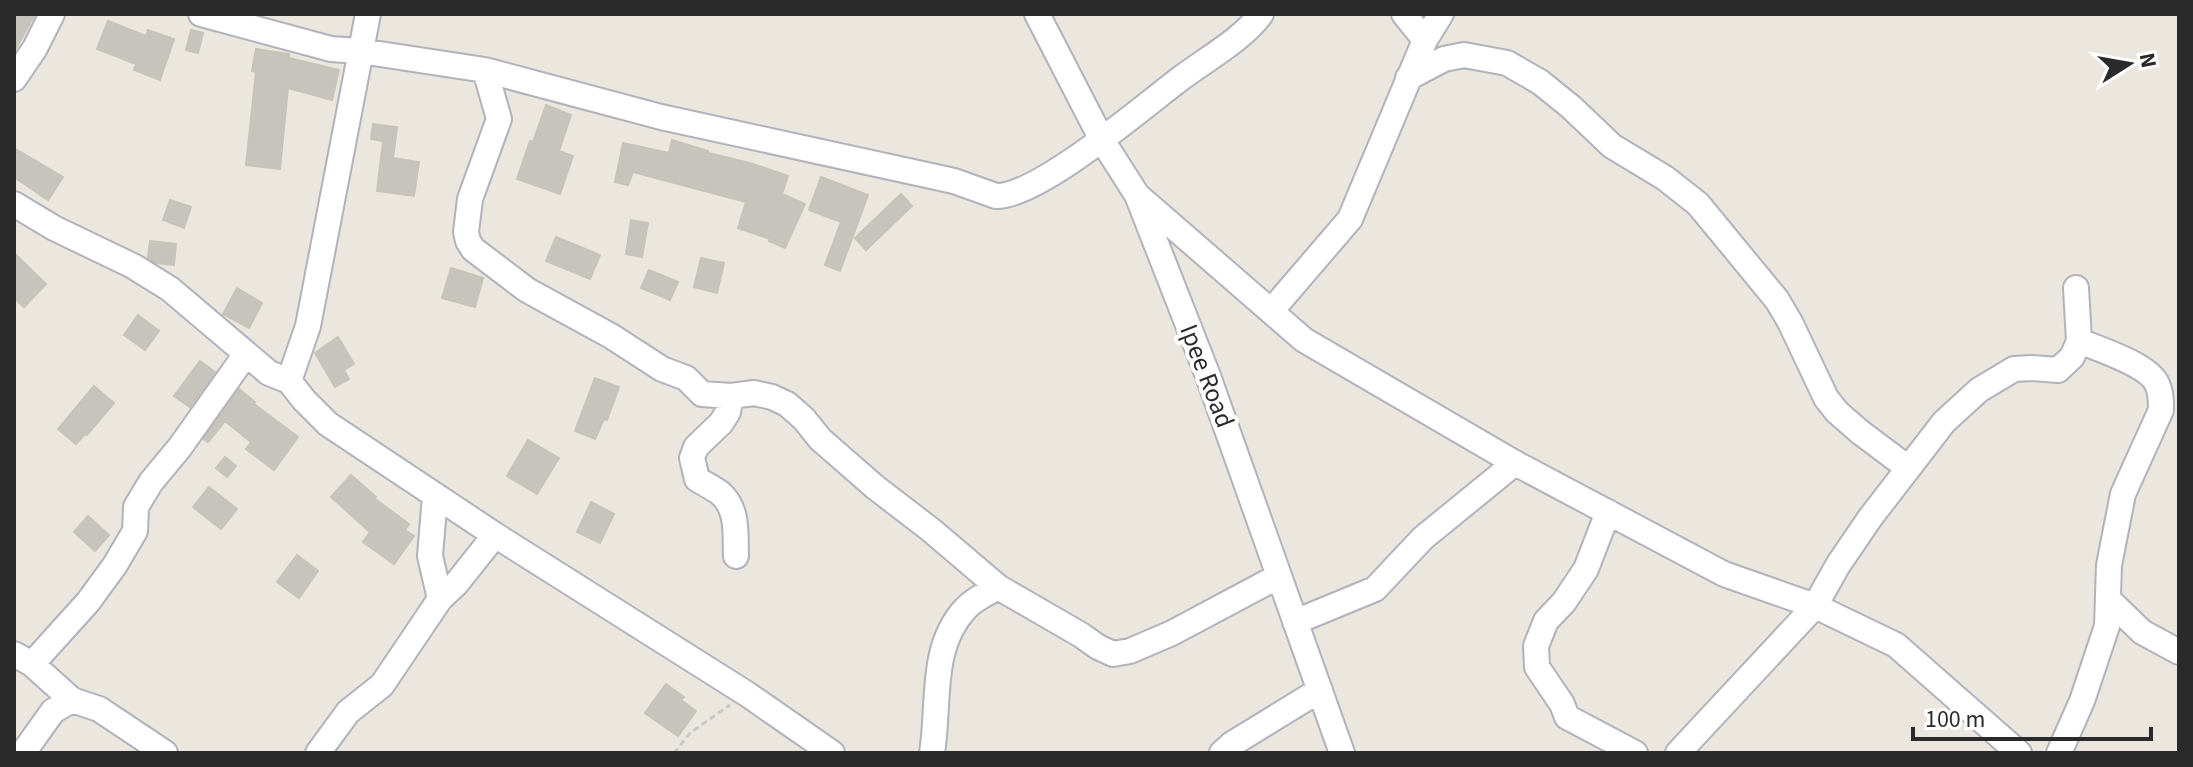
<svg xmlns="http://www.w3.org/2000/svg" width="2193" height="767" font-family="'Source Sans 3',sans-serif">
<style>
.building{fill:#c6c4bd;stroke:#c6c3b8;stroke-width:2}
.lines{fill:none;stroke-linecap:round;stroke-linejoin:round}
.minor-casing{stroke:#b1b2bc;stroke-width:28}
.path{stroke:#c8c8c8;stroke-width:3;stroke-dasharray:6 4;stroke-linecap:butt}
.minor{stroke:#fff;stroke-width:24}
.labels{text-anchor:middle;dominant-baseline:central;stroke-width:8;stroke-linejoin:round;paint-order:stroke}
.street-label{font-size:26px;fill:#2a2a2a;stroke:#fff}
</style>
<rect width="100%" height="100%" fill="#ebe7de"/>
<!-- building -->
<path class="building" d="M14 14H35L14 52Z
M108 21 146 36 148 30 174 39 160 80 134 70 136 64 97 49Z
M191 30 203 33 198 53 186 50Z
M256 49 289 54V58L339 70 332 100 288 88 280 169 246 165 256 72 252 71Z
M546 105 571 115 559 151 573 156 560 194 517 179 530 141 533 142Z
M373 124 397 127 393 158 419 162 414 196 377 191 383 141 371 139Z
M672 140 708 151V153L750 163 788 176 782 194 805 204 785 248 769 241 770 239 738 228 746 202 633 172 628 185 615 182 623 143 669 153Z
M14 148 63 177 48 200 14 177Z
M821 177 868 195 840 271 825 265 841 222 809 210Z
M901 194 912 206 866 250 855 238Z
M170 200 191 207 184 228 163 220Z
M631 220 648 223 642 257 626 254Z
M556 237 600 255 590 279 546 261Z
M150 241 176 244 174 265 156 263 148 258Z
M14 253 46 284 24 307 14 298Z
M701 258 724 263 717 293 694 287Z
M451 268 483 278 475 307 442 298Z
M649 270 678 282 670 300 641 288Z
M237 288 262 303 249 328 223 314Z
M138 315 159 331 145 350 124 335Z
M338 337 354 364 344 370 349 379 335 387 315 353Z
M200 361 215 372 190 407 174 396Z
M595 378 619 387 607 420 604 419 595 439 575 431Z
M94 386 114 403 87 435 86 433 76 444 58 429Z
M239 389 255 402 254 404 298 437 274 470 246 449 251 442 225 421 208 442 204 439Z
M528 440 559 458 537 494 507 476Z
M225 457 236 466 227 477 216 468Z
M351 475 376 497 375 499 409 524 405 530 414 536 394 564 363 542 370 532 331 497Z
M209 487 237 509 221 529 193 507Z
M591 502 614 514 600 543 577 532Z
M88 516 109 535 95 551 74 532Z
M297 555 318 571 299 598 277 582Z
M666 684 684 697 681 700 696 711 678 736 645 713Z"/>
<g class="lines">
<defs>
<path id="minor" d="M201 14 331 49 360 51 485 70 661 117 954 181 996 196C1038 197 1144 106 1180 79 1205 60 1243 39 1261 14
M368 14 308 326 289 381 304 400 328 424 495 535 747 694 832 753
M1037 14 1102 140 1137 195 1208 376 1342 753
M1404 14 1425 40
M485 70 499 119 470 199 466 232 468 241 473 249 527 290 611 336 662 369 686 378 702 394 731 396 754 393 772 397 787 404 804 419 820 439 875 487 931 530 998 587 1081 635 1098 647 1113 654 1130 651 1172 633 1279 576
M1408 78 1444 59 1464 55 1507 63 1540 82 1571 107 1612 146 1665 178 1698 204 1777 300 1790 322 1826 398 1837 412 1860 432 1908 468
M14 79 35 48 52 14
M1137 195 1304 340 1515 463 1724 574 1815 606 1896 645 2019 753
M14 204 54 228 133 266 170 289 269 373 289 381
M1272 310 1350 219 1425 40 1441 14
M731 396 728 412 721 423 696 447 692 458 697 479C705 484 713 488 720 493 739 509 735 535 736 556
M435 496 430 556 440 599
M1608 512 1586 569 1564 602 1546 621 1536 646 1537 667 1562 704 1567 717 1635 753
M2108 599 2142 632 2179 652
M1295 622 1375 589 1423 538 1515 463
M14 654 32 664 72 700 99 709 165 753
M32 664 88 602 115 565 135 531 136 507 151 482 180 447 246 354
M23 753 53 711 72 700
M318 753 348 712 382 685 440 599 456 584 495 535
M932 753C940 704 929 647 966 608 974 599 988 593 998 587
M1222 753 1232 744 1320 690
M1678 753 1815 606 1838 565 1870 518 1944 422 1979 390 2014 369 2032 368 2058 370 2072 357 2079 341 2076 288
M2059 753 2082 701 2107 626 2109 565 2123 494 2161 410C2161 401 2161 392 2157 384 2149 365 2099 349 2079 341"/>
</defs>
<!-- minor casing -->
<use href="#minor" class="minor-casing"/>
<!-- path -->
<path class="path" d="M674 753 690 733 730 705"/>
<!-- minor -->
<use href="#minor" class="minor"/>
</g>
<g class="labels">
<!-- street labels -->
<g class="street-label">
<text transform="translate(1207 376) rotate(69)">Ipee Road</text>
</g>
</g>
<!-- border -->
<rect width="2193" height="767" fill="none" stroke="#2a2a2a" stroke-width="32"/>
<!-- north arrow -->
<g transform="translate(2129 64) rotate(79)" stroke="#ffffff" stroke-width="6" paint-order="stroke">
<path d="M0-6L14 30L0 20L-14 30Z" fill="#2a2a2a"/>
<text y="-12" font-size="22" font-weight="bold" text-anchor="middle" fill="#2a2a2a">N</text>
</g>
<!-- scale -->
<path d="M1913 727v12h238v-12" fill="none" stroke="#2a2a2a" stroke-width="4"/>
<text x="1925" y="727" font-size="24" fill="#2a2a2a" stroke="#ffffff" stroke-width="6" paint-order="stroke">100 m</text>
</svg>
